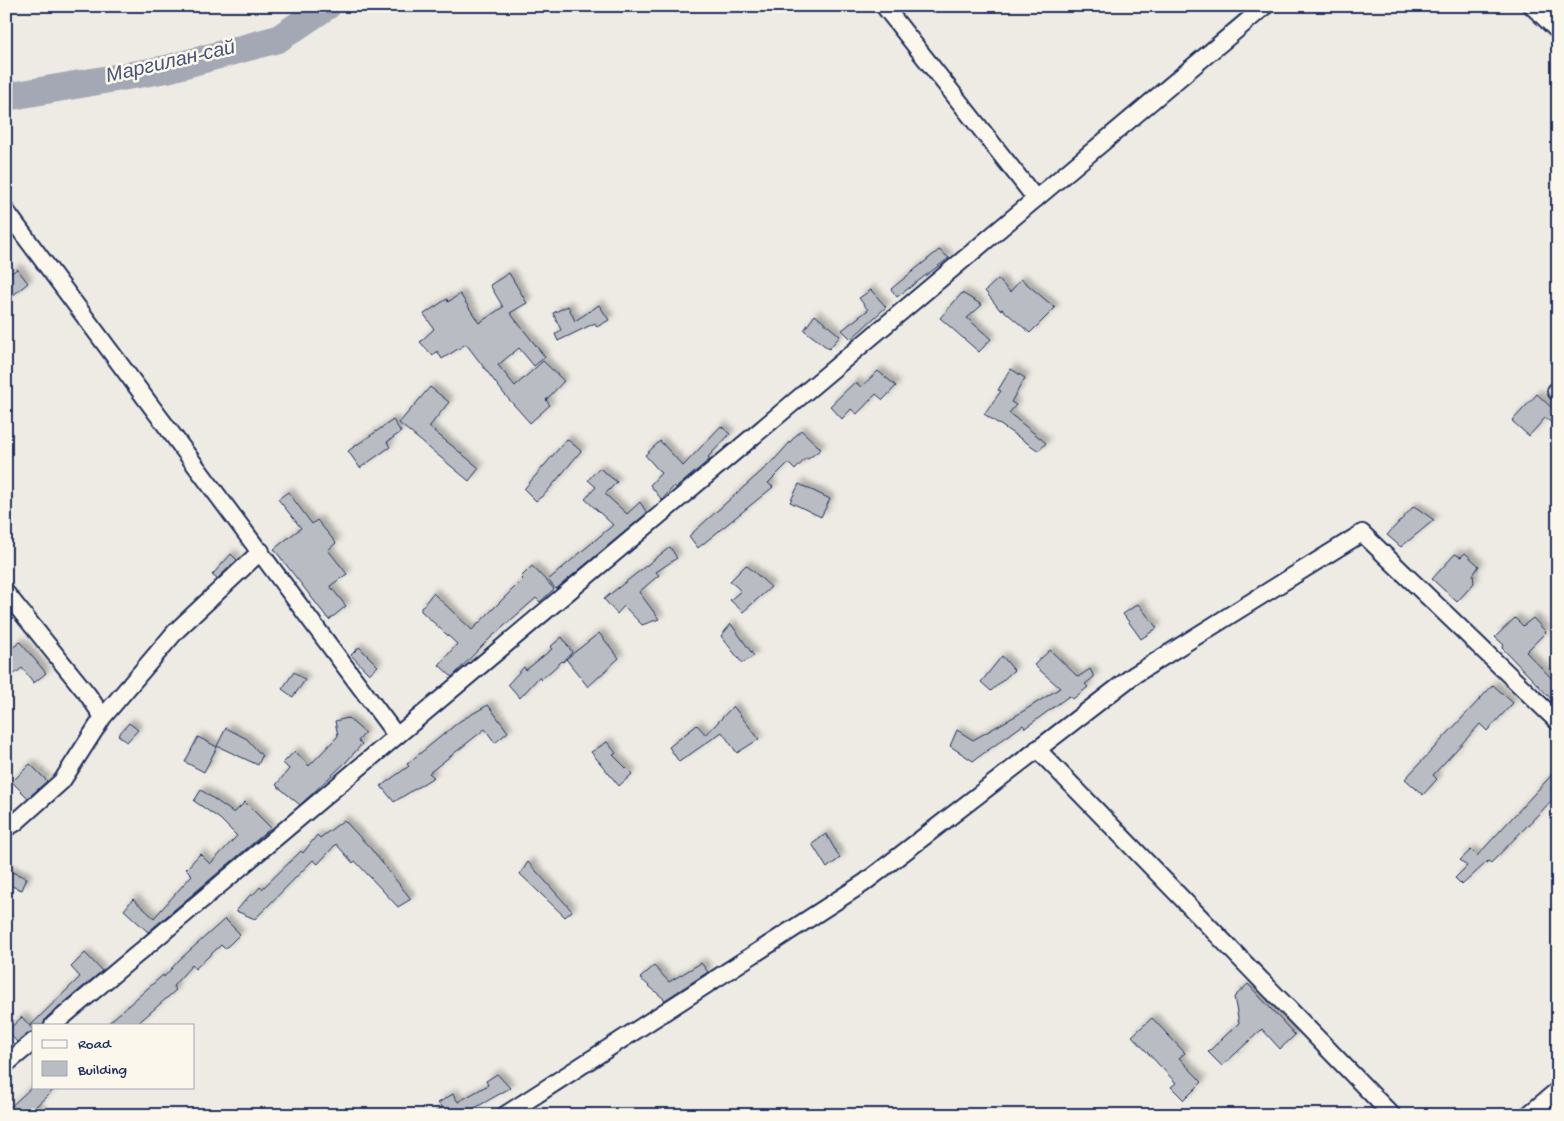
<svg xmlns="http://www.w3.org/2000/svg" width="1564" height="1121" font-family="'Gochi Hand',sans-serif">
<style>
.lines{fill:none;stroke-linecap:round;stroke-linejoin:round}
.river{stroke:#a3a8b4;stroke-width:28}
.building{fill:#b9bcc3;stroke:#1b2f5e;filter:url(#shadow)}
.minor-casing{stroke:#1b2f5e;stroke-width:20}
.minor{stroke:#fbf7ec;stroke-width:16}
.labels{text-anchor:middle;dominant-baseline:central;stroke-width:5;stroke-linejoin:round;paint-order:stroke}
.water-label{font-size:20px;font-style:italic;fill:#445378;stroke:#fbf7ec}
</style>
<defs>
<filter id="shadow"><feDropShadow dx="4.5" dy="-4.5" stdDeviation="2.5" flood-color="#0004"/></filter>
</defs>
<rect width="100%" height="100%" fill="#eeebe4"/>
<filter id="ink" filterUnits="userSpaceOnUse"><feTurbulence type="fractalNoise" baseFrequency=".02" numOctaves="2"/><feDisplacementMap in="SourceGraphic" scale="10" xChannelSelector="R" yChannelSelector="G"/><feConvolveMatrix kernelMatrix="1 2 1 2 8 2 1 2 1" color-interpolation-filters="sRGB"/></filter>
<g filter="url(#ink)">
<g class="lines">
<!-- river -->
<path class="river" d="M6 97 167 69 278 39 327 6"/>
</g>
<!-- building -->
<path class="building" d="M939 250 949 258 897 297 891 289Z
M17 269 28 283 6 301V277Z
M509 273 527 303 510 313 545 357 534 366 519 348 498 365 515 386 543 361 564 381 546 400 550 405 530 423 505 395 466 344 442 359 437 351 433 356 420 342 434 329 424 314 447 299 448 302 460 294 479 323 503 307 490 285Z
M998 279 1010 292 1021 279 1055 308 1030 333 1002 309 1000 310 985 291Z
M871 290 886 307 851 339 842 330 868 310 859 298Z
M962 293 982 305 967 318 991 339 979 352 940 318Z
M599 305 609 320 597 327 595 323 558 341 555 334 561 330 553 313 568 306 575 321Z
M815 315 840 336 829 349 804 330Z
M1011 369 1025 378 1011 402 1016 405 1009 413 1046 443 1039 451 984 414 1001 391 998 390Z
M878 371 896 386 883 400 876 394 857 414 851 409 842 419 830 406 855 382 861 387Z
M430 387 449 402 429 427 479 468 469 481 399 423Z
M1537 394 1558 414V427L1545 418 1529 436 1512 421Z
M393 420 401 432 387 442 390 447 360 468 348 451Z
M721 426 730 434 708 457 710 459 676 488 674 486 662 500 650 485 661 473 645 455 660 441 683 466Z
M801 430 821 449 808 459 806 458 795 470 788 463 768 483 773 487 698 548 689 536 774 460Z
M567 439 581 451 545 494 536 501 524 489Z
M599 468 617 482 605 494 627 514 640 502 647 513 556 589 548 580 613 525 585 499 596 487 588 480Z
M799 484 830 499 821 517 790 502Z
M288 492 312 524 317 520 336 543 328 550 347 574 330 586 346 606 329 620 274 549 301 528 278 499Z
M1414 506 1434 520 1401 547 1387 535Z
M670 547 677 558 656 572 659 575 639 592 659 619 642 625 624 606 617 614 604 599Z
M1465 553 1479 566 1473 575 1474 583 1457 602 1432 579 1455 554 1461 557Z
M231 554 237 560 217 579 212 575Z
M746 565 771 587 743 612 730 600 741 591 730 581Z
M532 566 554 589 540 602 536 598 487 641 452 677 439 665 457 644 421 611V608L433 593 472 630 523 579 521 577Z
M1138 604 1157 628 1141 639 1123 614Z
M1515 618 1523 626 1533 618 1546 632 1526 652 1558 685V706L1502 648 1504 645 1495 637Z
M731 624 754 656 742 663 721 636Z
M599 633 619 658 588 687 566 659Z
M562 637 572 652 563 662 562 661 541 680 539 677 520 698 508 684 524 667 526 670 552 649 550 647Z
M20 642 46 673 34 683 22 668 13 675 6 668V653Z
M359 647 378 666 369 674 351 655Z
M1050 650 1078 677 1090 669 1094 677 1085 684 1088 687 1073 699 1069 696 1025 728 1023 725 973 761 950 746 957 730 973 740 1017 715 1060 688 1034 665Z
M1002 656 1014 670 991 691 981 682Z
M294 672 305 680 293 697 282 689Z
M1493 685 1513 703 1487 731 1480 724 1433 775 1437 779 1423 795 1405 779Z
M488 705 508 732 495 743 485 729 429 773 434 777 394 802 381 786 409 766 407 764 460 721Z
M733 706 759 739 737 753 722 732 679 762 669 747 697 725 706 735Z
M348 718 365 733 358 741 362 744 346 762 300 805 276 785 289 769 283 763 295 751 309 766 338 736 335 721Z
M129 723 138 730 127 742 118 735Z
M226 728 247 739 262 756 258 765 217 746Z
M198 737 217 747 204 772 185 762Z
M607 742 616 753 613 755 632 774 619 786 591 752Z
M30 764 47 781 28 798 12 782Z
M1558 768V794L1491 863 1488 861 1462 885 1455 878 1467 866 1460 860 1471 850 1477 856Z
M201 790 234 813 245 802 271 828 148 932 124 910 133 899 154 918 192 875 186 869 200 854 210 864 237 836 220 819 194 801Z
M344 820 371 849 411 899 398 907 355 861 353 863 336 844 318 864 313 860 255 919 236 911 251 894 252 896 260 887 262 889 301 851 303 853 317 835 320 838Z
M826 834 840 858 827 868 812 844Z
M528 862 572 911 565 917 520 874Z
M6 870 27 878 22 890 6 884Z
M225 919 240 934 225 949 221 945 195 969 192 965 173 986 176 990 136 1025H106L163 975 164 977 179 960Z
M85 953 102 971 47 1017 43 1025H31L80 977 71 967Z
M701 963 708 972 665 1000 640 978 654 966 669 982Z
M1248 984 1295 1035 1280 1049 1262 1029 1222 1066 1208 1052 1239 1023 1234 997Z
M22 1017 34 1031 17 1042 7 1031Z
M1152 1018 1185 1053 1179 1058 1202 1082 1184 1100 1171 1087 1176 1083 1132 1036Z
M497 1074 510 1088 466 1113 467 1115H431L442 1107 438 1103 453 1094 458 1102 488 1085 486 1081Z
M32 1087H57L36 1106 43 1115H6V1111Z"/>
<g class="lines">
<defs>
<path id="minor" d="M884 6 1036 199
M1532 6 1558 31
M6 211 396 735
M1556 391 1558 393
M6 593 88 695 103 717 176 631 261 551
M1037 749 1392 1115
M6 828 15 823 62 781 103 717
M53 1025 1265 6
M6 1064 34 1041
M505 1115 864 883 1134 675 1362 533 1558 722
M1528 1115 1558 1090"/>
</defs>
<!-- minor casing -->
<use href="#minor" class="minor-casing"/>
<!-- minor -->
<use href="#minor" class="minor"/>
</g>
</g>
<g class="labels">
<!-- water labels -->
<g class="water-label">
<text transform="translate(171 64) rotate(-13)">Маргилан-сай</text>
</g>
</g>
<!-- margin -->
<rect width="1564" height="1121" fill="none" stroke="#fbf7ec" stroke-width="25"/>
<rect x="12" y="12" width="1539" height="1096" fill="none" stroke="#1b2f5e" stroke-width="2" filter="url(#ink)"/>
<!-- legend -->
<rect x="32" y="1024" width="162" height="65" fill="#fbf7ec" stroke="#a1a7b3"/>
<rect x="42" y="1040" width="25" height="8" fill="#fbf7ec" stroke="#a1a7b3"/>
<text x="78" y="1048" font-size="15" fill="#1b2f5e">Road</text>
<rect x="42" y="1061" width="25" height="15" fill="#b9bcc3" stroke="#a1a7b3"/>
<text x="78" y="1074" font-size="15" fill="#1b2f5e">Building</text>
</svg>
